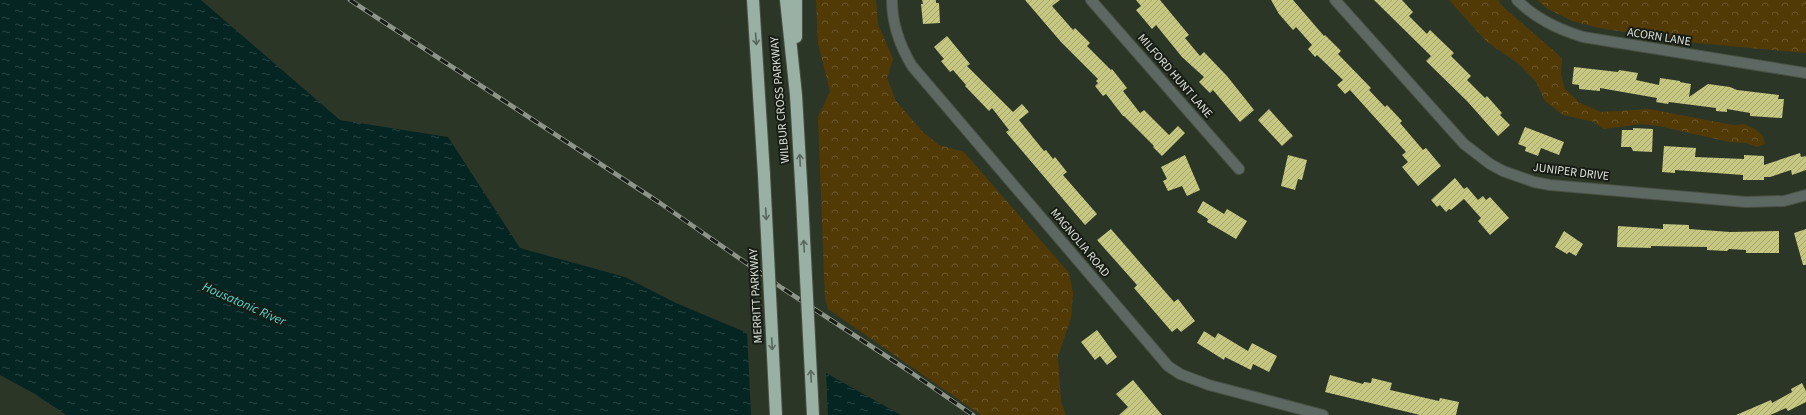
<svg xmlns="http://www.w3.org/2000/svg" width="1806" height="415" font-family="'Source Sans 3',sans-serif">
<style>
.forest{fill:url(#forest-crowns)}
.water{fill:url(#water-ripples)}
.pier{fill:#2c3627}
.building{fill:url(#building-hatch)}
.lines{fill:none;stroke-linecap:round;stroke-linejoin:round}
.street-casing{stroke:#485143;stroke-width:12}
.highway-casing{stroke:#485143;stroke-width:14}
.street{stroke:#5e6863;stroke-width:10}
.highway{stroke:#99b0a4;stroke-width:12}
.rail-casing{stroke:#8c9588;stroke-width:4.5}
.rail{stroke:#171c15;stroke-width:3;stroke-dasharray:9;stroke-linecap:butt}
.highway-bridge-casing{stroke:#485143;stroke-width:14;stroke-linecap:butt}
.highway-bridge{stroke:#99b0a4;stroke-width:12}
.oneway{stroke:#58665c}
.labels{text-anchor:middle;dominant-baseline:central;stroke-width:4;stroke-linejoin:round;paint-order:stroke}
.street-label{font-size:12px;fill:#d9e0d6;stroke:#171c15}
.water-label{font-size:13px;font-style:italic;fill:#4eded4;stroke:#171c15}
</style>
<defs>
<pattern id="forest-crowns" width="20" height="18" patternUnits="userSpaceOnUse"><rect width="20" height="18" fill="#513a06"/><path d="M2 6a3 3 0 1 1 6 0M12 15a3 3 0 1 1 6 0" fill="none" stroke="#69562a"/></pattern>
<pattern id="water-ripples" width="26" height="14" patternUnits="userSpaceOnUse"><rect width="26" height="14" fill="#052523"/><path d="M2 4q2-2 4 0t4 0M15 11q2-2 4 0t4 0" fill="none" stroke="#294442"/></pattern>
<pattern id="building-hatch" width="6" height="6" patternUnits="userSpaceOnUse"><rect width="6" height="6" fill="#c6c780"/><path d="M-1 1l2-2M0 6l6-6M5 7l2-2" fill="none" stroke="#a5a670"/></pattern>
</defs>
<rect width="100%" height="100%" fill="#2c3627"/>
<!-- forest -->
<path class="forest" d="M816 0H876L878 24 893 59 887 78 896 101 923 132 939 145 964 152 1069 273 1073 293 1071 318 1058 356 1061 402 1066 415H981L828 309 825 299 818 117 830 92 818 43Z
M1449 0H1498L1501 5 1562 58 1561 75 1565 89 1580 103 1592 108 1601 112 1649 109 1717 122 1734 125 1744 124 1755 129 1763 136 1765 144 1757 147 1746 143 1729 142 1659 126 1642 124 1603 129 1594 122 1563 115 1545 101 1536 82 1520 65 1486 41Z
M1537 0H1806V53L1696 43 1599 28 1572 21 1548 9Z"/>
<!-- water -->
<path class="water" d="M0 0H201L340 120 448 137 520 248 625 277 676 303 776 345 901 415H66L35 394 0 375Z"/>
<!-- pier -->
<path class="pier" d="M747 331 777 343 826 371 828 415H751Z"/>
<!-- building -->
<path class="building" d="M922 0H936V3H939L940 23 923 24 921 4H923Z
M1025 0H1060L1052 6 1073 30 1075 28 1090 43 1087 46 1111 70 1112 69 1127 88 1123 91 1140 113 1144 110 1169 135 1178 126 1185 133 1162 156 1153 147 1154 146 1124 116H1123L1106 94 1103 96 1095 86 1098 83 1096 81 1098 79 1061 42Z
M1136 0H1160L1189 35 1185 38 1200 56 1204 52 1227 76 1254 110 1240 122 1213 90 1210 93 1199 82 1204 77 1182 57 1156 25 1152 29 1136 10 1141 6Z
M1271 0H1293L1324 36 1325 35 1341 51 1338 54 1371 88 1369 90 1385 107 1387 105 1402 121 1400 123 1423 150 1426 148 1441 166 1418 186 1402 167 1408 162 1402 155 1406 152 1350 90 1345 94 1337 85 1343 80 1317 55 1315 57 1308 49 1312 45 1296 27 1293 30 1279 14Z
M1374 0H1402L1413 12 1409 16 1427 34 1430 30 1454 53 1451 56 1471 76 1467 80 1485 98 1487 96 1502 113 1500 115 1510 125 1498 136 1467 101 1426 61 1431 56Z
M947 36 970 64 967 66 1013 112 1022 104 1029 112 1019 120 1044 151 1046 150 1053 159 1055 157 1067 172 1063 175 1097 214 1085 225 1006 132 1009 130 992 108 989 111 965 86 966 85 953 70 950 72 941 61 944 59 934 47Z
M1574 67 1618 72 1619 70 1638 73 1636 80 1659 85 1660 78 1680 81V82L1691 84 1689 97 1708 84 1730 87 1737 90 1779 95 1778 99H1784L1782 118 1750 116V113L1727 109V112L1716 111V108L1669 102 1668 104 1656 102 1657 98 1600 88V91L1579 89V85L1572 84Z
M1269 109 1293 136 1282 146 1258 120Z
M1525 127 1564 142 1559 155 1541 148 1538 156 1525 151 1526 147 1518 144Z
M1633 128 1653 129 1652 152 1633 151 1631 147H1621L1622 130H1633Z
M1664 146 1696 148 1695 157 1744 159V155L1764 156V165L1800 153 1801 157 1806 156V170L1792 175 1791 170 1770 177H1764V180H1743V175L1675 170V173L1662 172Z
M1185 155 1200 190 1187 196 1182 186 1168 191 1163 181 1167 179 1161 167Z
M1288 155 1307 160 1302 180 1298 179 1295 190 1281 186Z
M1455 178 1464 189 1467 187 1478 200 1483 196 1486 200 1490 197 1509 218 1490 235 1478 221 1481 218 1464 199 1451 210 1449 209 1446 212 1440 205 1437 207 1431 200Z
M1203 201 1224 214 1227 209 1247 221 1236 239 1207 222 1208 219 1197 212Z
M1663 224 1689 225V229L1730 232 1779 231V253H1746V250L1729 249 1727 251 1707 250V247L1651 246V248L1617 247 1618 226 1663 229Z
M1111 229 1174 302 1178 299 1195 321 1181 332 1177 328 1172 332 1134 288 1137 285 1097 240Z
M1806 229V265H1803L1794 233Z
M1564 231 1583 244 1576 256 1569 252 1567 254 1555 247Z
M1097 330 1117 357 1107 365 1100 356 1095 360 1081 342Z
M1204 331 1215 338 1218 333 1248 351 1252 343 1277 356 1269 372 1253 364 1251 370 1225 357 1224 360 1197 343Z
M1330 375 1363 384 1364 382 1371 383 1372 378 1392 383 1390 390 1439 401 1440 398 1459 402 1456 415H1420L1325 392Z
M1133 380 1162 415H1119L1128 407 1116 394Z
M1802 383 1806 391V402L1788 411 1786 408 1770 415H1736L1771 400 1772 403 1792 392 1791 389Z"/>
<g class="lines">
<defs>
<path id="street" d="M892 0C892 24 900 46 912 66L1168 366 1180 374 1209 385 1323 415
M1091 0 1239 169
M1335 0 1464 144 1490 164 1503 171 1534 182 1550 185 1746 202 1784 201 1806 195
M1517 0C1536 19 1558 29 1583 37L1806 73"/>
<path id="highway" d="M753 0 764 175
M786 0 796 95 802 199
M796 37V0"/>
</defs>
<!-- street casing -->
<use href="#street" class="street-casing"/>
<!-- highway casing -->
<use href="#highway" class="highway-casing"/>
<!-- street -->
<use href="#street" class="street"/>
<!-- highway -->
<use href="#highway" class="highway"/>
<defs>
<path id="rail" d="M350 0 660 203 782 288 909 371 973 415"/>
</defs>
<!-- rail casing -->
<use href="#rail" class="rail-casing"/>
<!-- rail -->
<use href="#rail" class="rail"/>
<defs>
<path id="highway-bridge" d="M764 175 776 415
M802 199 813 415"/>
</defs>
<!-- highway-bridge casing -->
<use href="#highway-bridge" class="highway-bridge-casing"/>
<!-- highway-bridge -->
<use href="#highway-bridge" class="highway-bridge"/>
</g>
<!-- one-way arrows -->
<defs><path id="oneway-shaft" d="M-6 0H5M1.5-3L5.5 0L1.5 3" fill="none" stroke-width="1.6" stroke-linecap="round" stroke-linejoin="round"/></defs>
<g class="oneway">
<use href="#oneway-shaft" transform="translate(756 39) rotate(86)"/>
<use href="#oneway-shaft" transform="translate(800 160) rotate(-93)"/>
<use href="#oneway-shaft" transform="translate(766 214) rotate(87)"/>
<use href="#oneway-shaft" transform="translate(804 246) rotate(-93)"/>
<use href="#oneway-shaft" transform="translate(772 344) rotate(87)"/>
<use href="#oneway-shaft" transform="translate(811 376) rotate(-93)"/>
</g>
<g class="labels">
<!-- street labels -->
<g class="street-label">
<text transform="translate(1659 37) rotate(9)">ACORN LANE</text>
<text transform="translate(1175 76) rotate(49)">MILFORD HUNT LANE</text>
<text transform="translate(780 100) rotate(-95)">WILBUR CROSS PARKWAY</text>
<text transform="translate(1571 172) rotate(7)">JUNIPER DRIVE</text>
<text transform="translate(1080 243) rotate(50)">MAGNOLIA ROAD</text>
<text transform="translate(756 296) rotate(-93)">MERRITT PARKWAY</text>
</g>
<!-- water labels -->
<g class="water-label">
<text transform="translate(244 304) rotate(24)">Housatonic River</text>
</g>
</g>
</svg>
